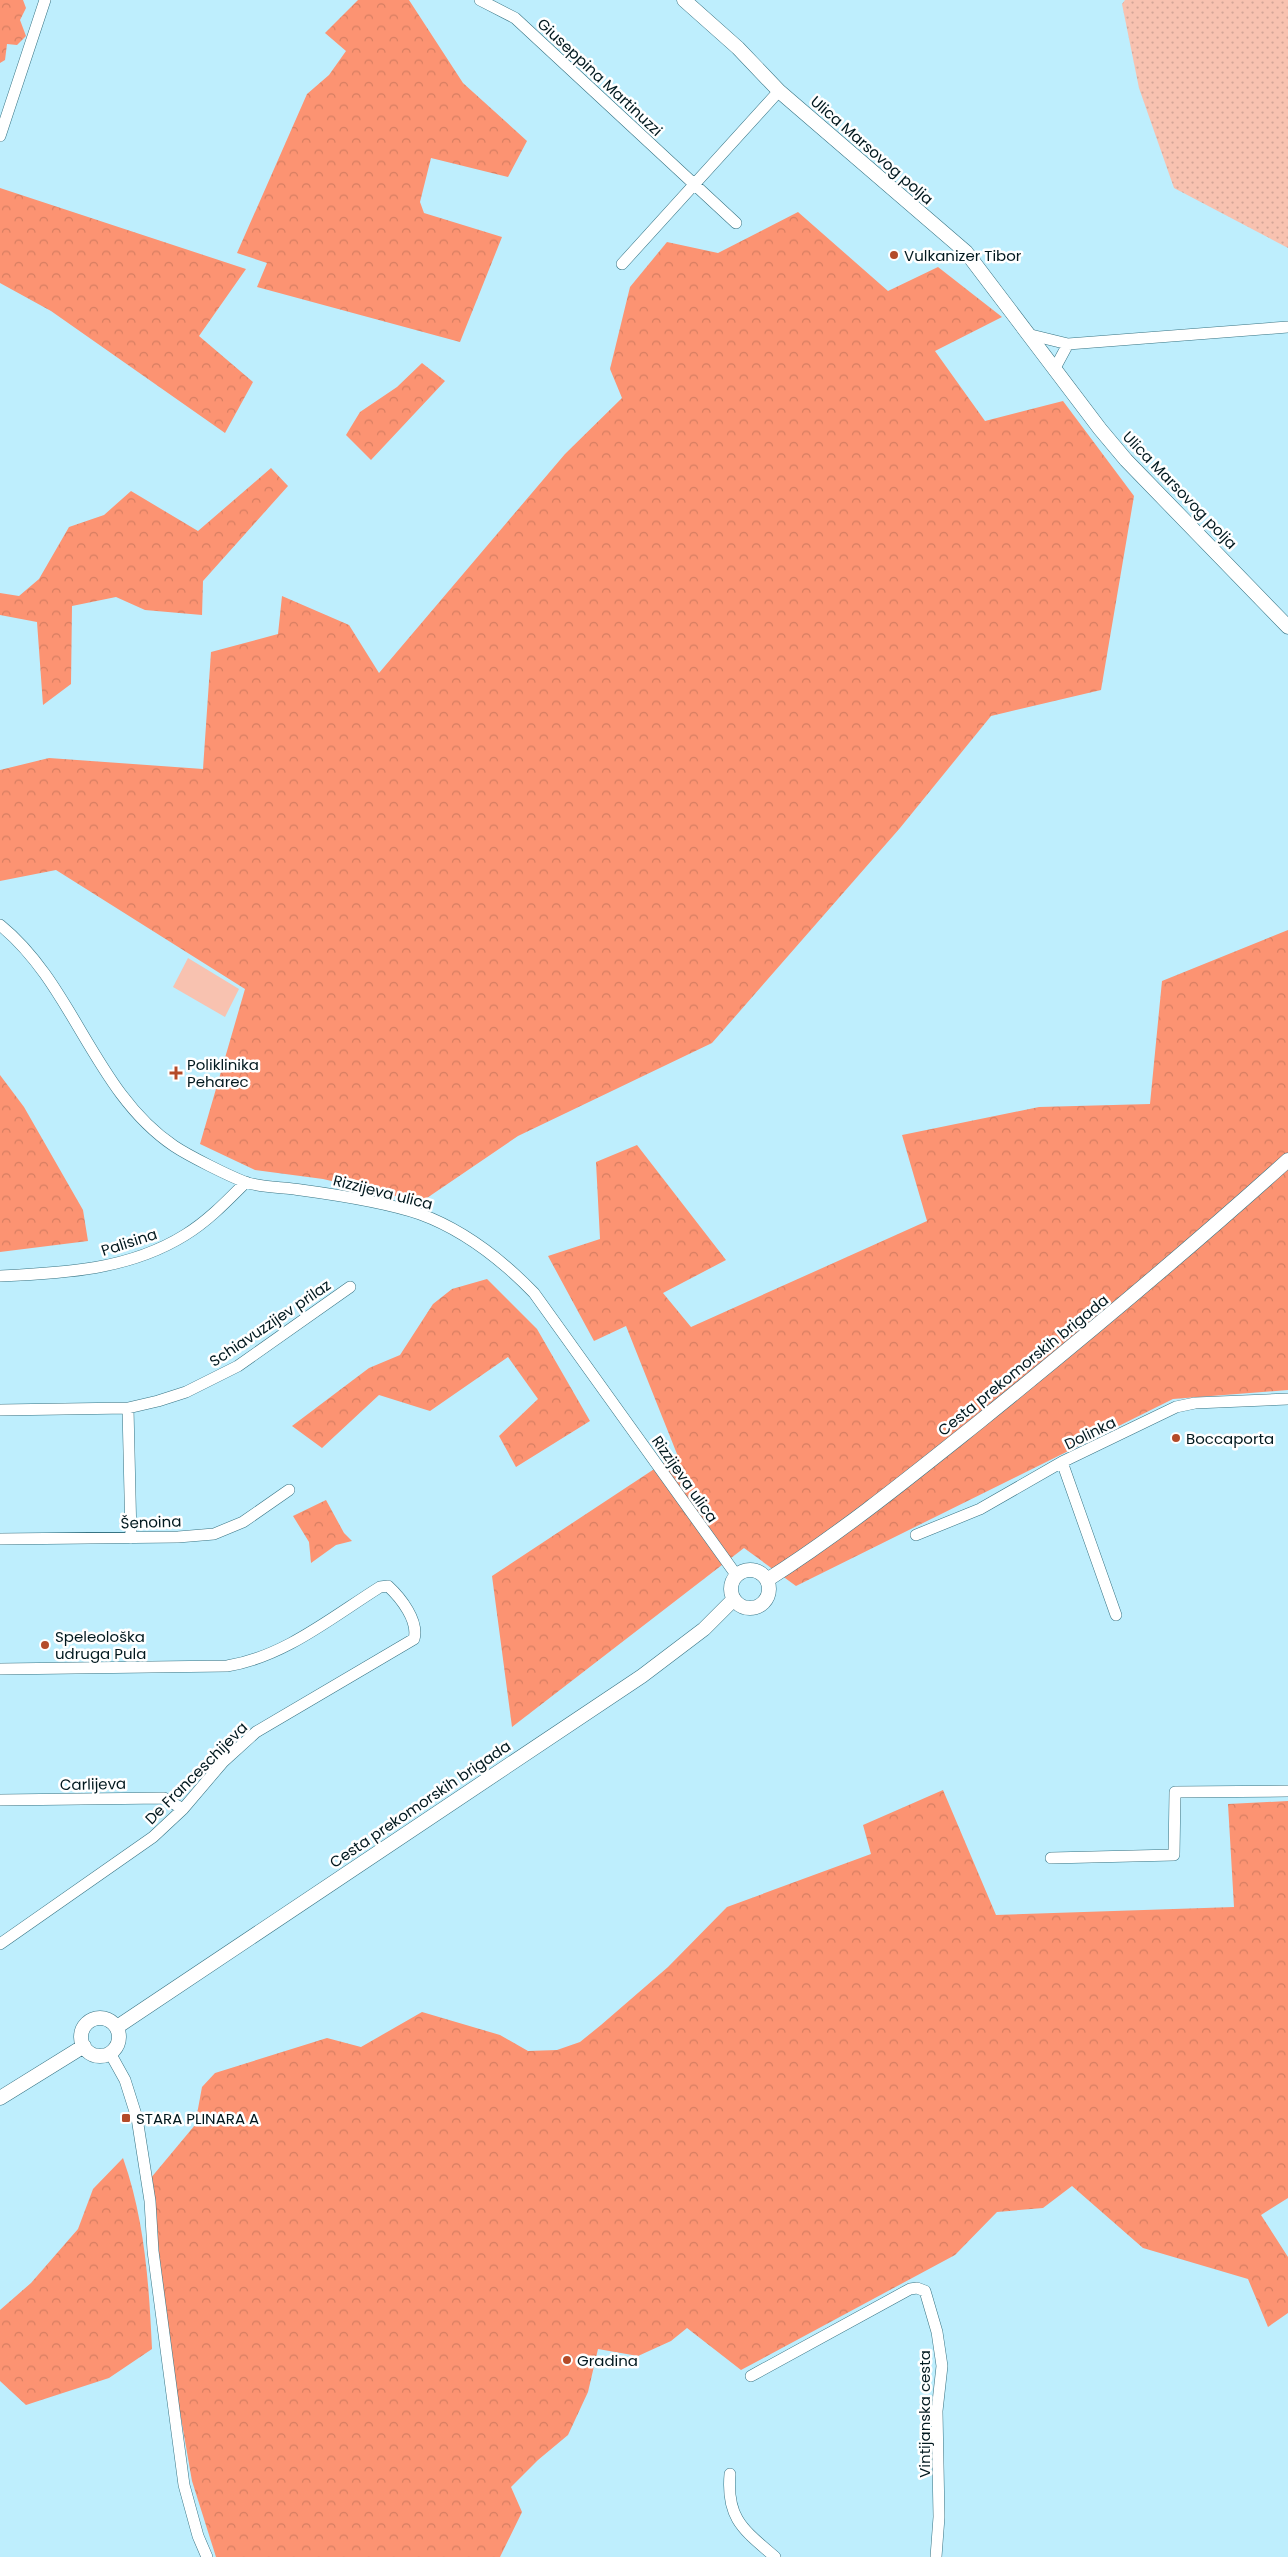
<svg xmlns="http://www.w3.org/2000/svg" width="1288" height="2557" font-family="Poppins,sans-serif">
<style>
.grass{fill:url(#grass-dots)}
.forest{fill:url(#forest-crowns)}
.garden{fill:#f8c2b0}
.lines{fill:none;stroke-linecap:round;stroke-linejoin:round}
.minor-casing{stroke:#377383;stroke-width:12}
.major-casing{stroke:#377383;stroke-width:15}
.minor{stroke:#fff;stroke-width:11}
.major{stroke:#fff;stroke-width:14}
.poi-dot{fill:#b44b29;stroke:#fff;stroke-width:2}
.labels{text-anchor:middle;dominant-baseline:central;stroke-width:5;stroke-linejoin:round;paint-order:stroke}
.street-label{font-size:15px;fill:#01181e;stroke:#fff}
.poi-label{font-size:15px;fill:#01181e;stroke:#fff;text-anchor:start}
</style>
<defs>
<pattern id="grass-dots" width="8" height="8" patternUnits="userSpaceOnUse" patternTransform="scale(1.25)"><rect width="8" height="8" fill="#f8c2b0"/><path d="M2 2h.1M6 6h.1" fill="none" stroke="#d3a697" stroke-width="1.8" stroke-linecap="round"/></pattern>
<pattern id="forest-crowns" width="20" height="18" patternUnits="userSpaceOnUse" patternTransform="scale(1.25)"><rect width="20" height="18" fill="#fc9372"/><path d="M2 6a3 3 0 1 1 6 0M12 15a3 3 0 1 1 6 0" fill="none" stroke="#d67e62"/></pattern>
</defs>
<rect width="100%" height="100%" fill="#beeefd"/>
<!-- grass -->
<path class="grass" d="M1125 0H1288V248L1174 188 1139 88 1122 4Z"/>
<!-- forest -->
<path class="forest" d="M0 0H23L26 8 20 20 26 36 17 45 7 44 5 60 0 63Z
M358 0H409L463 83 527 141 508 177 431 158 420 202 424 213 502 237 460 342 257 287 267 263 237 253 307 94 329 75 346 51 325 33Z
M0 188 246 269 199 336 253 382 225 433 51 311 0 283Z
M798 212 888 291 938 267 1002 317 935 351 985 421 1063 401 1134 496 1101 690 991 716 900 828 712 1043 518 1136 421 1202 323 1179 255 1170 200 1144 245 989 56 870 0 881V770L49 758 203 769 211 652 278 634 282 596 349 625 379 673 565 454 622 398 610 369 630 287 667 242 718 253Z
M422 363 445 381 371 460 346 435 360 412 397 387Z
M271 468 288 486 203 581 202 615 145 610 116 597 72 606 71 684 43 705 37 622 0 615V593L19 596 39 579 69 527 104 515 131 491 198 531Z
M1288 930V1390L1173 1399 796 1586 744 1548 512 1727 492 1576 677 1454 626 1326 594 1341 548 1256 600 1239 596 1162 637 1145 726 1260 663 1293 691 1327 927 1221 902 1135 1039 1107 1150 1104 1162 981Z
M0 1075 24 1107 83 1210 88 1241 0 1252Z
M487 1279 537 1329 590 1421 516 1467 499 1436 538 1399 508 1357 430 1411 379 1395 322 1448 292 1426 369 1368 400 1355 433 1304 452 1289Z
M326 1500 344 1533 352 1541 336 1545 311 1563 309 1542 293 1516Z
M943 1790 996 1915 1234 1907 1228 1804 1288 1801V2198L1261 2215 1288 2257V2313L1268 2327 1248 2279 1143 2248 1072 2186 1043 2208 997 2212 955 2255 741 2370 687 2328 671 2341 638 2356 598 2349 588 2392 568 2435 538 2460 511 2487 522 2512 500 2557H216L192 2481 174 2378 150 2179 195 2125 202 2087 215 2073 327 2038 361 2047 422 2012 500 2035 528 2051 557 2050 580 2042 601 2025 668 1967 727 1907 871 1854 863 1825Z
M123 2158C145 2220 149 2285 152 2349L109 2378 26 2405 0 2381V2310L31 2283 78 2229 93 2189Z"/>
<!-- garden -->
<path class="garden" d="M188 958 239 989 225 1017 173 987Z"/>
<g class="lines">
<defs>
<path id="minor" d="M480 0 515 18 736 223
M0 136 45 0
M622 264 779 91
M1027 334 1068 344
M1054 370 1068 344 1288 327
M0 925C74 985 94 1092 174 1146 189 1156 229 1176 245 1182 262 1188 284 1187 301 1190 338 1195 385 1202 420 1214 464 1230 502 1260 534 1293L737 1576
M0 1276C64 1273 129 1270 185 1235 208 1221 227 1201 246 1182
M128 1408 131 1538
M0 1410 128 1408 158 1401 186 1392 238 1366 350 1287
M1062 1462 1116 1615
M916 1535 980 1509 1062 1462 1176 1407 1195 1403 1288 1399
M0 1539 178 1537 214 1534 243 1522 289 1490
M0 1669 227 1666C284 1657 332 1617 380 1587L388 1586C401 1598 419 1621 414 1639L256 1732 223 1762 183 1809 153 1837 0 1944
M0 1800 164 1798 183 1809
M1051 1858 1174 1855 1175 1792 1288 1791
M110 2053 125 2080 137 2118 150 2201 153 2251 184 2485 198 2536 207 2557
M751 2376 910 2289 917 2288 925 2291 937 2332 942 2366 937 2411 939 2517 936 2557
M730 2474C726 2519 744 2530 775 2557"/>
<path id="major" d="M684 0 738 48 779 91 966 252 1100 429 1126 460 1288 627
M731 1589a19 19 0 1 1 38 0a19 19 0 1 1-38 0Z
M767 1580C841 1533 910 1477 979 1422 1084 1337 1187 1251 1288 1160
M81 2037a19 19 0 1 1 38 0a19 19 0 1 1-38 0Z
M117 2027 642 1676 704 1629 734 1599
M0 2098 84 2046"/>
</defs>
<!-- minor casing -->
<use href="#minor" class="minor-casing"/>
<!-- major casing -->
<use href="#major" class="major-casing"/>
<!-- minor -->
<use href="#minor" class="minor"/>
<!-- major -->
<use href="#major" class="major"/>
</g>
<!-- markers -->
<g class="poi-dot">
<circle cx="894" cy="255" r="5"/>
<path d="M173.5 1065.5h5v5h5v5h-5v5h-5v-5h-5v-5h5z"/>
<circle cx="1176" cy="1438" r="5"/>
<circle cx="45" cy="1645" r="5"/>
<rect x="121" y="2113" width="10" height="10" rx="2.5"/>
<circle cx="567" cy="2360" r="5"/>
</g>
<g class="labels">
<!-- street labels -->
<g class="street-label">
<text transform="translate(600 77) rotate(43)">Giuseppina Martinuzzi</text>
<text transform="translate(872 150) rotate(41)">Ulica Marsovog polja</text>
<text transform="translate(1180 490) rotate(46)">Ulica Marsovog polja</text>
<text transform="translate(383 1192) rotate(14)">Rizzijeva ulica</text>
<text transform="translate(129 1242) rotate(-18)">Palisina</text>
<text transform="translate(270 1323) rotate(-34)">Schiavuzzijev prilaz</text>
<text transform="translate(1023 1365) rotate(-39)">Cesta prekomorskih brigada</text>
<text transform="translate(1090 1433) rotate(-26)">Dolinka</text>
<text transform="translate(685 1479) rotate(55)">Rizzijeva ulica</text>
<text transform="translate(151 1522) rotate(-2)">Šenoina</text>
<text transform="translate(196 1773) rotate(-45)">De Franceschijeva</text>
<text transform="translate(93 1784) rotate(-1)">Carlijeva</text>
<text transform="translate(420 1804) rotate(-34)">Cesta prekomorskih brigada</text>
<text transform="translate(924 2414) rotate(-90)">Vintijanska cesta</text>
</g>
<!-- poi labels -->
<g class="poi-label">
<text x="904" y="255">Vulkanizer Tibor</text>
<text x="187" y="1064">Poliklinika<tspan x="187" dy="17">Peharec</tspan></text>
<text x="1186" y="1438">Boccaporta</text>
<text x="55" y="1636">Speleološka<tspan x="55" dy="17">udruga Pula</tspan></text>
<text x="136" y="2118">STARA PLINARA A</text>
<text x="577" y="2360">Gradina</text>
</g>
</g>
</svg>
